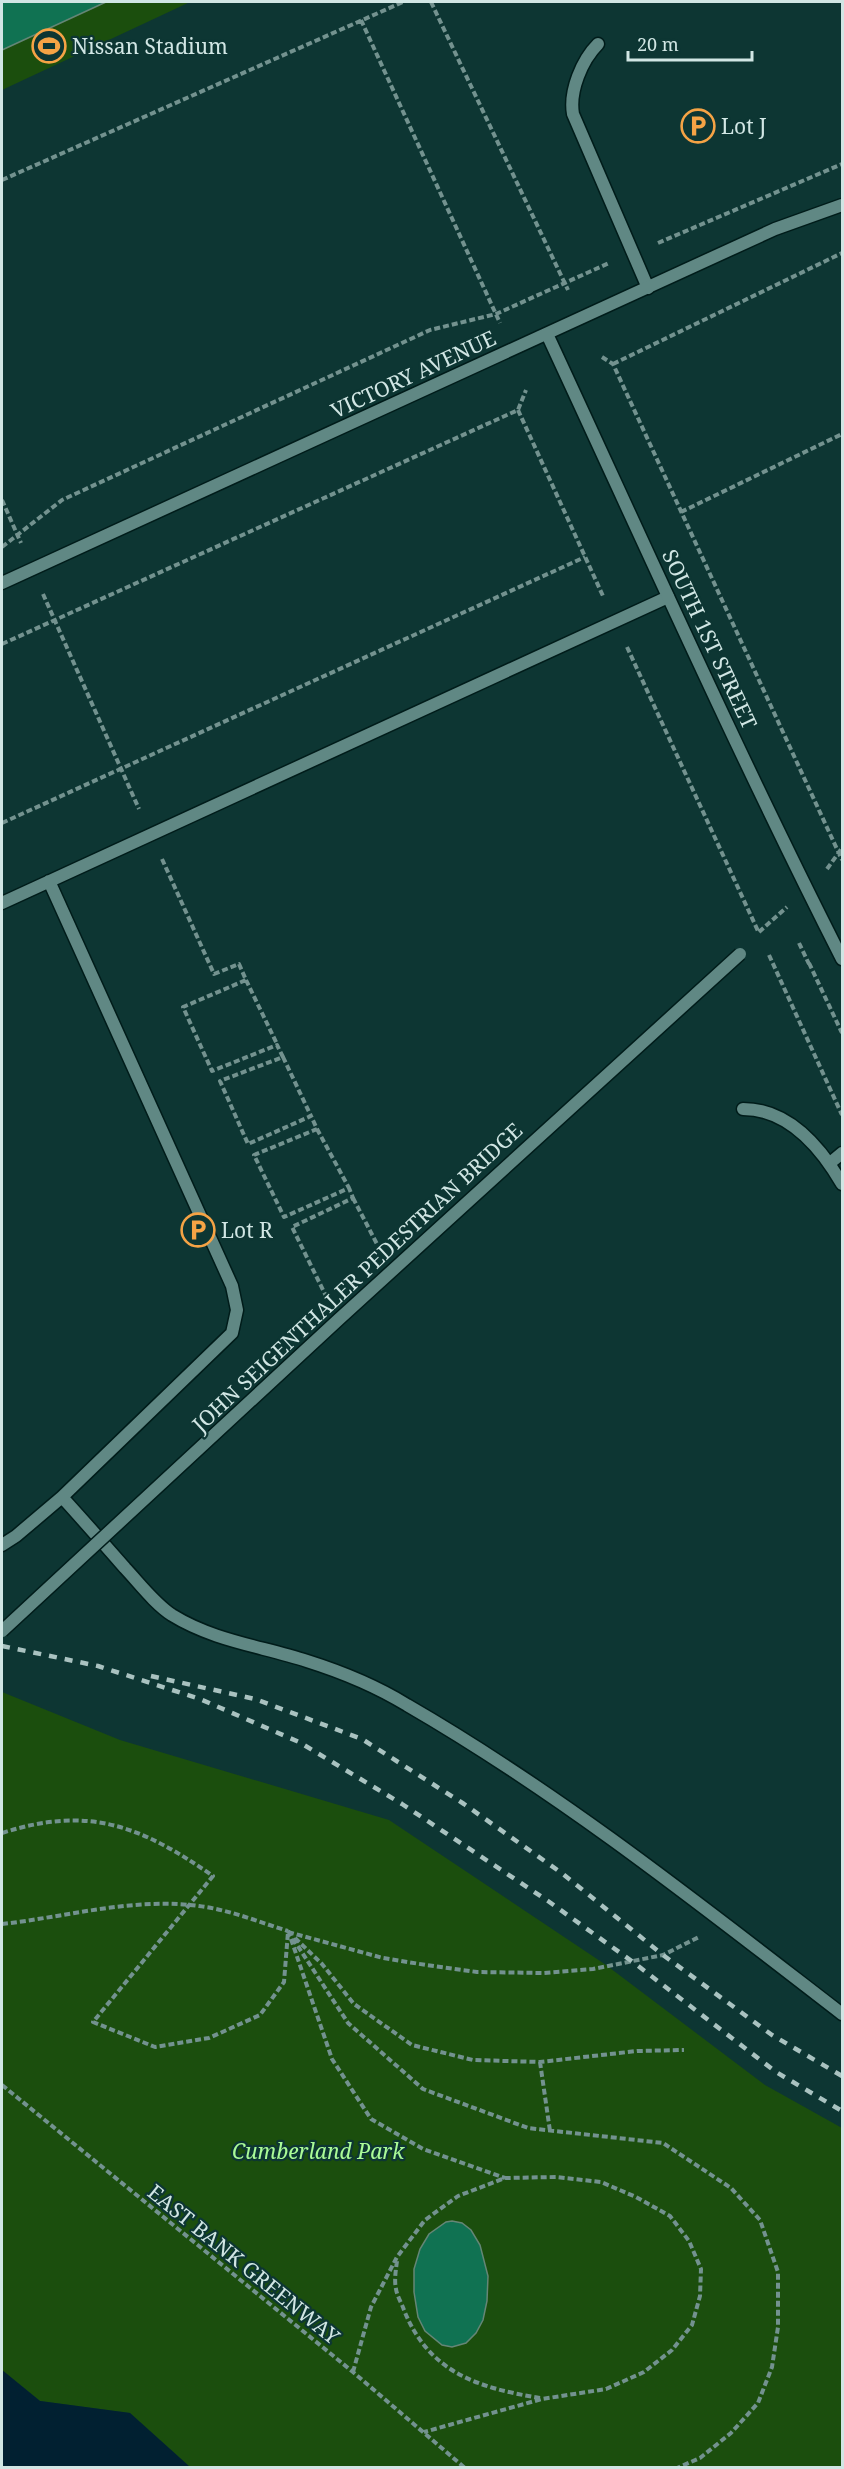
<svg xmlns="http://www.w3.org/2000/svg" width="844" height="2469" font-family="'Noto Serif',serif">
<style>
.green{fill:#1b4e0d}
.water{fill:#012031}
.building{fill:#107252;stroke:#658676;stroke-width:1.5}
.lines{fill:none;stroke-linecap:round;stroke-linejoin:round}
.service-casing{stroke:#001c1a;stroke-width:15}
.tertiary-casing{stroke:#001c1a;stroke-width:15}
.path{stroke:#73928f;stroke-width:4;stroke-dasharray:6 3;stroke-linecap:butt}
.service{stroke:#608884;stroke-width:12}
.tertiary{stroke:#608884;stroke-width:12}
.rail{stroke:#a9c2c0;stroke-width:4.5;stroke-dasharray:8 8;stroke-linecap:butt}
.pedestrian-bridge-casing{stroke:#001c1a;stroke-width:15;stroke-linecap:butt}
.path-bridge{stroke:#73928f;stroke-width:4;stroke-dasharray:6 3;stroke-linecap:butt}
.pedestrian-bridge{stroke:#608884;stroke-width:12}
.labels{text-anchor:middle;dominant-baseline:central;stroke-width:4.5;stroke-linejoin:round;paint-order:stroke}
.poi-label{font-size:21px;fill:#d1e6e4;stroke:#0d3633;text-anchor:start}
.street-label{font-size:21px;fill:#d1e6e4;stroke:#0d3633}
.park-label{font-size:21px;font-style:italic;fill:#aafb97;stroke:#0d3633}
</style>
<rect width="100%" height="100%" fill="#0d3633"/>
<!-- green -->
<path class="green" d="M2 2H190L2 90Z
M2 1692 120 1740 389 1820 606 1965 765 2085 842 2128V2467H190L130 2413 40 2401 2 2370Z"/>
<!-- water -->
<path class="water" d="M2 2370 40 2401 130 2413 190 2467H2Z"/>
<!-- building -->
<path class="building" d="M2 2H106L2 50Z
M452 2221 462 2223 471 2230 480 2245 488 2276 487 2301 483 2320 476 2333 466 2343 452 2347 442 2345 425 2331 418 2317 414 2292V2269L420 2249 429 2234 446 2222Z"/>
<g class="lines">
<defs>
<path id="service" d="M598 44C582 60 569 91 573 114L648 288
M2 903 668 597
M743 1109C789 1109 821 1148 842 1184
M830 1163 842 1153
M62 1497C83 1520 104 1544 125 1568 140 1584 154 1603 172 1615 214 1641 261 1646 307 1661 342 1672 376 1686 407 1705 561 1794 702 1906 842 2014
M2 1545 16 1536 62 1497 232 1333 237 1310 232 1286 49 881"/>
<path id="tertiary" d="M547 334C644 543 738 754 842 959
M2 583 775 229 842 205"/>
</defs>
<!-- service casing -->
<use href="#service" class="service-casing"/>
<!-- tertiary casing -->
<use href="#tertiary" class="tertiary-casing"/>
<!-- path -->
<path class="path" d="M431 2 568 290
M361 20 500 323
M2 180 403 2
M658 243 842 164
M602 357 613 364 842 860
M613 364 842 253
M518 410 603 596
M2 500 21 543
M681 512 842 434
M2 547 62 500 430 330 496 314 609 263
M43 594 139 809
M2 644 518 410 526 390
M627 647 758 931
M2 823 585 557
M162 859 214 974 239 964 246 980 183 1007 212 1071 277 1045 283 1057 220 1081 248 1144 311 1116 317 1129 254 1155 284 1217 349 1188 353 1198 292 1227 326 1296
M827 869 842 848
M759 932 787 907
M799 943 809 964
M769 955 842 1115
M809 963 842 1033
M246 980 277 1044
M283 1057 311 1116
M317 1129 349 1188
M353 1198 378 1246
M2 1833C89 1805 141 1826 213 1876L93 2022 155 2047 209 2038 260 2015 284 1982 288 1932
M288 1931 348 2023 423 2089 528 2128 663 2143 731 2188 760 2220 778 2272V2327L772 2367 758 2403 731 2433 700 2458 677 2468
M288 1932 383 1958 426 1965 477 1972 543 1973 593 1969 663 1955 699 1937
M295 1938 322 1964 354 2004 412 2045 473 2060 540 2062 637 2051 684 2050
M291 1939 332 2059 371 2119 423 2149 505 2178
M540 2062 550 2131
M2 2085 353 2372 465 2468
M397 2261C396 2269 394 2280 396 2289 397 2296 402 2304 404 2310 429 2373 479 2388 540 2398
M353 2372 371 2307 397 2257 425 2220 458 2196 505 2178 556 2177 601 2182 636 2197 670 2216 689 2241 701 2269 700 2296 692 2325 672 2350 644 2372 606 2389 542 2399 424 2432"/>
<!-- service -->
<use href="#service" class="service"/>
<!-- tertiary -->
<use href="#tertiary" class="tertiary"/>
<!-- rail -->
<path class="rail" d="M2 1646 98 1666 200 1699 299 1742 402 1804 548 1901 633 1962 776 2072 842 2111
M151 1676 255 1699 362 1739 464 1804 563 1874 663 1955 772 2035 842 2076"/>
<defs>
<path id="pedestrian-bridge" d="M2 1631 338 1320 740 954"/>
</defs>
<!-- pedestrian-bridge casing -->
<use href="#pedestrian-bridge" class="pedestrian-bridge-casing"/>
<!-- path-bridge -->
<path class="path-bridge" d="M2 1924C66 1917 134 1897 199 1906 230 1910 259 1922 288 1931"/>
<!-- pedestrian-bridge -->
<use href="#pedestrian-bridge" class="pedestrian-bridge"/>
</g>
<!-- icons -->
<defs>
<symbol id="stadium-ring" viewBox="-11 -11 22 22"><circle r="9.5" fill="#0d3633" stroke="#f5a345" stroke-width="1.5"/><path d="M0-5a6.5 5 0 1 0 0 10a6.5 5 0 1 0 0-10ZM-3.5-1.8h7v3.6h-7Z" fill="#f5a345"/></symbol>
<symbol id="parking-ring" viewBox="-11 -11 22 22"><circle r="9.5" fill="#0d3633" stroke="#f5a345" stroke-width="1.5"/><path d="M-3.5-5.5H1a3.5 3.5 0 0 1 0 7H-1V5.5H-3.5ZM-1-3.4V-.6H.8a1.4 1.4 0 0 0 0-2.8Z" fill="#f5a345"/></symbol>
</defs>
<g fill-rule="evenodd">
<use href="#stadium-ring" x="30" y="27" width="38" height="38"/>
<use href="#parking-ring" x="679" y="107" width="38" height="38"/>
<use href="#parking-ring" x="179" y="1211" width="38" height="38"/>
</g>
<g class="labels">
<!-- poi labels -->
<g class="poi-label">
<text x="72" y="46">Nissan Stadium</text>
<text x="721" y="126">Lot J</text>
<text x="221" y="1230">Lot R</text>
</g>
<!-- street labels -->
<g class="street-label">
<text transform="translate(413 374) rotate(-25)">VICTORY AVENUE</text>
<text transform="translate(710 639) rotate(65)">SOUTH 1ST STREET</text>
<text transform="translate(357 1277) rotate(-43)">JOHN SEIGENTHALER PEDESTRIAN BRIDGE</text>
<text transform="translate(244 2264) rotate(39)">EAST BANK GREENWAY</text>
</g>
<!-- park labels -->
<g class="park-label">
<text x="318" y="2151">Cumberland Park</text>
</g>
</g>
<!-- border -->
<rect width="844" height="2469" fill="none" stroke="#d1e6e4" stroke-width="6"/>
<!-- scale -->
<path d="M628 51v9h124v-9" fill="none" stroke="#d1e6e4" stroke-width="3"/>
<text x="637" y="51" font-size="18" fill="#d1e6e4" stroke="#0d3633" stroke-width="4.5" paint-order="stroke">20 m</text>
</svg>
